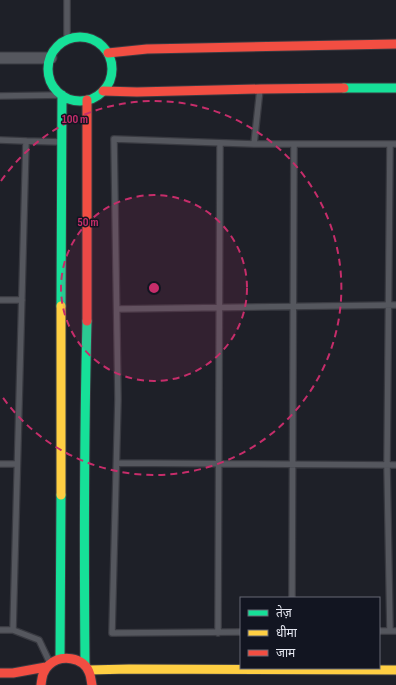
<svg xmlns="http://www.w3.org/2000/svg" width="396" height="685" font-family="'Sofia Sans Condensed','Noto Sans Devanagari',sans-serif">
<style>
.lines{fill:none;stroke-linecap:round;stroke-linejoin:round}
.lane-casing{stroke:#393a41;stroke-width:8}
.street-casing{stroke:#393a41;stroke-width:13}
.fast-casing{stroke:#393a41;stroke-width:11}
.slow-casing{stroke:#393a41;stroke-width:11}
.jam-casing{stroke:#393a41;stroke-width:11}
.lane{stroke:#55575e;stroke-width:5.5}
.street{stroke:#55575e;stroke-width:11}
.fast{stroke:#16e098;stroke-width:9}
.slow{stroke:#ffcf43;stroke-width:9}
.jam{stroke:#f24e42;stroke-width:9}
.ring{fill:none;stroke:#c62d6a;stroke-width:2;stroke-dasharray:7 5}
.centre{fill:#c62d6a;stroke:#121521;stroke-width:2}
.ring-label{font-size:12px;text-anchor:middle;font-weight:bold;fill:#c62d6a;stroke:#121521;stroke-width:3;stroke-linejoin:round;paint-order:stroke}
</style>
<rect width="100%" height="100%" fill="#1e2028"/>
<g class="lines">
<defs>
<path id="lane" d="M67 41V0
M260 89 254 144H396
M0 96 62 95
M0 140 26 141 13 630H0
M26 141 61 142
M390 144 387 465 390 631
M0 300H22
M117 309 396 305
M117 463 396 465
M0 464H17
M292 598 294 144
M13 630 39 640 50 663
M379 631H396
M241 632 112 633 118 399 114 139 254 144
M218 633 220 143"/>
<path id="street" d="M0 58H51"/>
<path id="fast" d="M48 69a32 32 0 1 1 64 0a32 32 0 1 1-64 0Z
M344 88H396
M61 306 62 95
M60 658 61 495
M85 664C84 550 84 436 87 321"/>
<path id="slow" d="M61 495V306
M89 670 129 669 396 670"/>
<path id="jam" d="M108 53 147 49 396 44
M103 91 137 92 260 89 344 88
M87 321V100
M0 673H13L46 667
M41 685C42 677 43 670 49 665 61 654 83 657 89 672 91 676 91 681 92 685"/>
</defs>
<!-- lane casing -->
<use href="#lane" class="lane-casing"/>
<!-- street casing -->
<use href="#street" class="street-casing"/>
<!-- fast casing -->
<use href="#fast" class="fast-casing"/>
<!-- slow casing -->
<use href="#slow" class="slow-casing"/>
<!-- jam casing -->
<use href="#jam" class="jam-casing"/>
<!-- lane -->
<use href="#lane" class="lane"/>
<!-- street -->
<use href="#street" class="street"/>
<!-- fast -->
<use href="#fast" class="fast"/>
<!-- slow -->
<use href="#slow" class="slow"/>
<!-- jam -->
<use href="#jam" class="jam"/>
</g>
<!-- distance rings -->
<circle cx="154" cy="288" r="93" fill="#c62d6a" fill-opacity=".12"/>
<g class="ring">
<circle cx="154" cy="288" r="93"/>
<path d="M1 181A187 187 0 1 1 1 395"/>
</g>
<circle cx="154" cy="288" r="6" class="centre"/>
<g class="ring-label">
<text x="75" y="123">100 m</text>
<text x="88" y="226">50 m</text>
</g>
<!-- legend -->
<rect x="240" y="597" width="140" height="72" fill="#121521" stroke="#676974"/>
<rect x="248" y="610" width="20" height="6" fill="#16e098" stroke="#676974"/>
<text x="276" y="617" font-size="12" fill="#e6e8f1">तेज़</text>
<rect x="248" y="630" width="20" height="6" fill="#ffcf43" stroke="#676974"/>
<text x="276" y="637" font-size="12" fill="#e6e8f1">धीमा</text>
<rect x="248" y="650" width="20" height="6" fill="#f24e42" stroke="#676974"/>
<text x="276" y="657" font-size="12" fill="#e6e8f1">जाम</text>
</svg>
